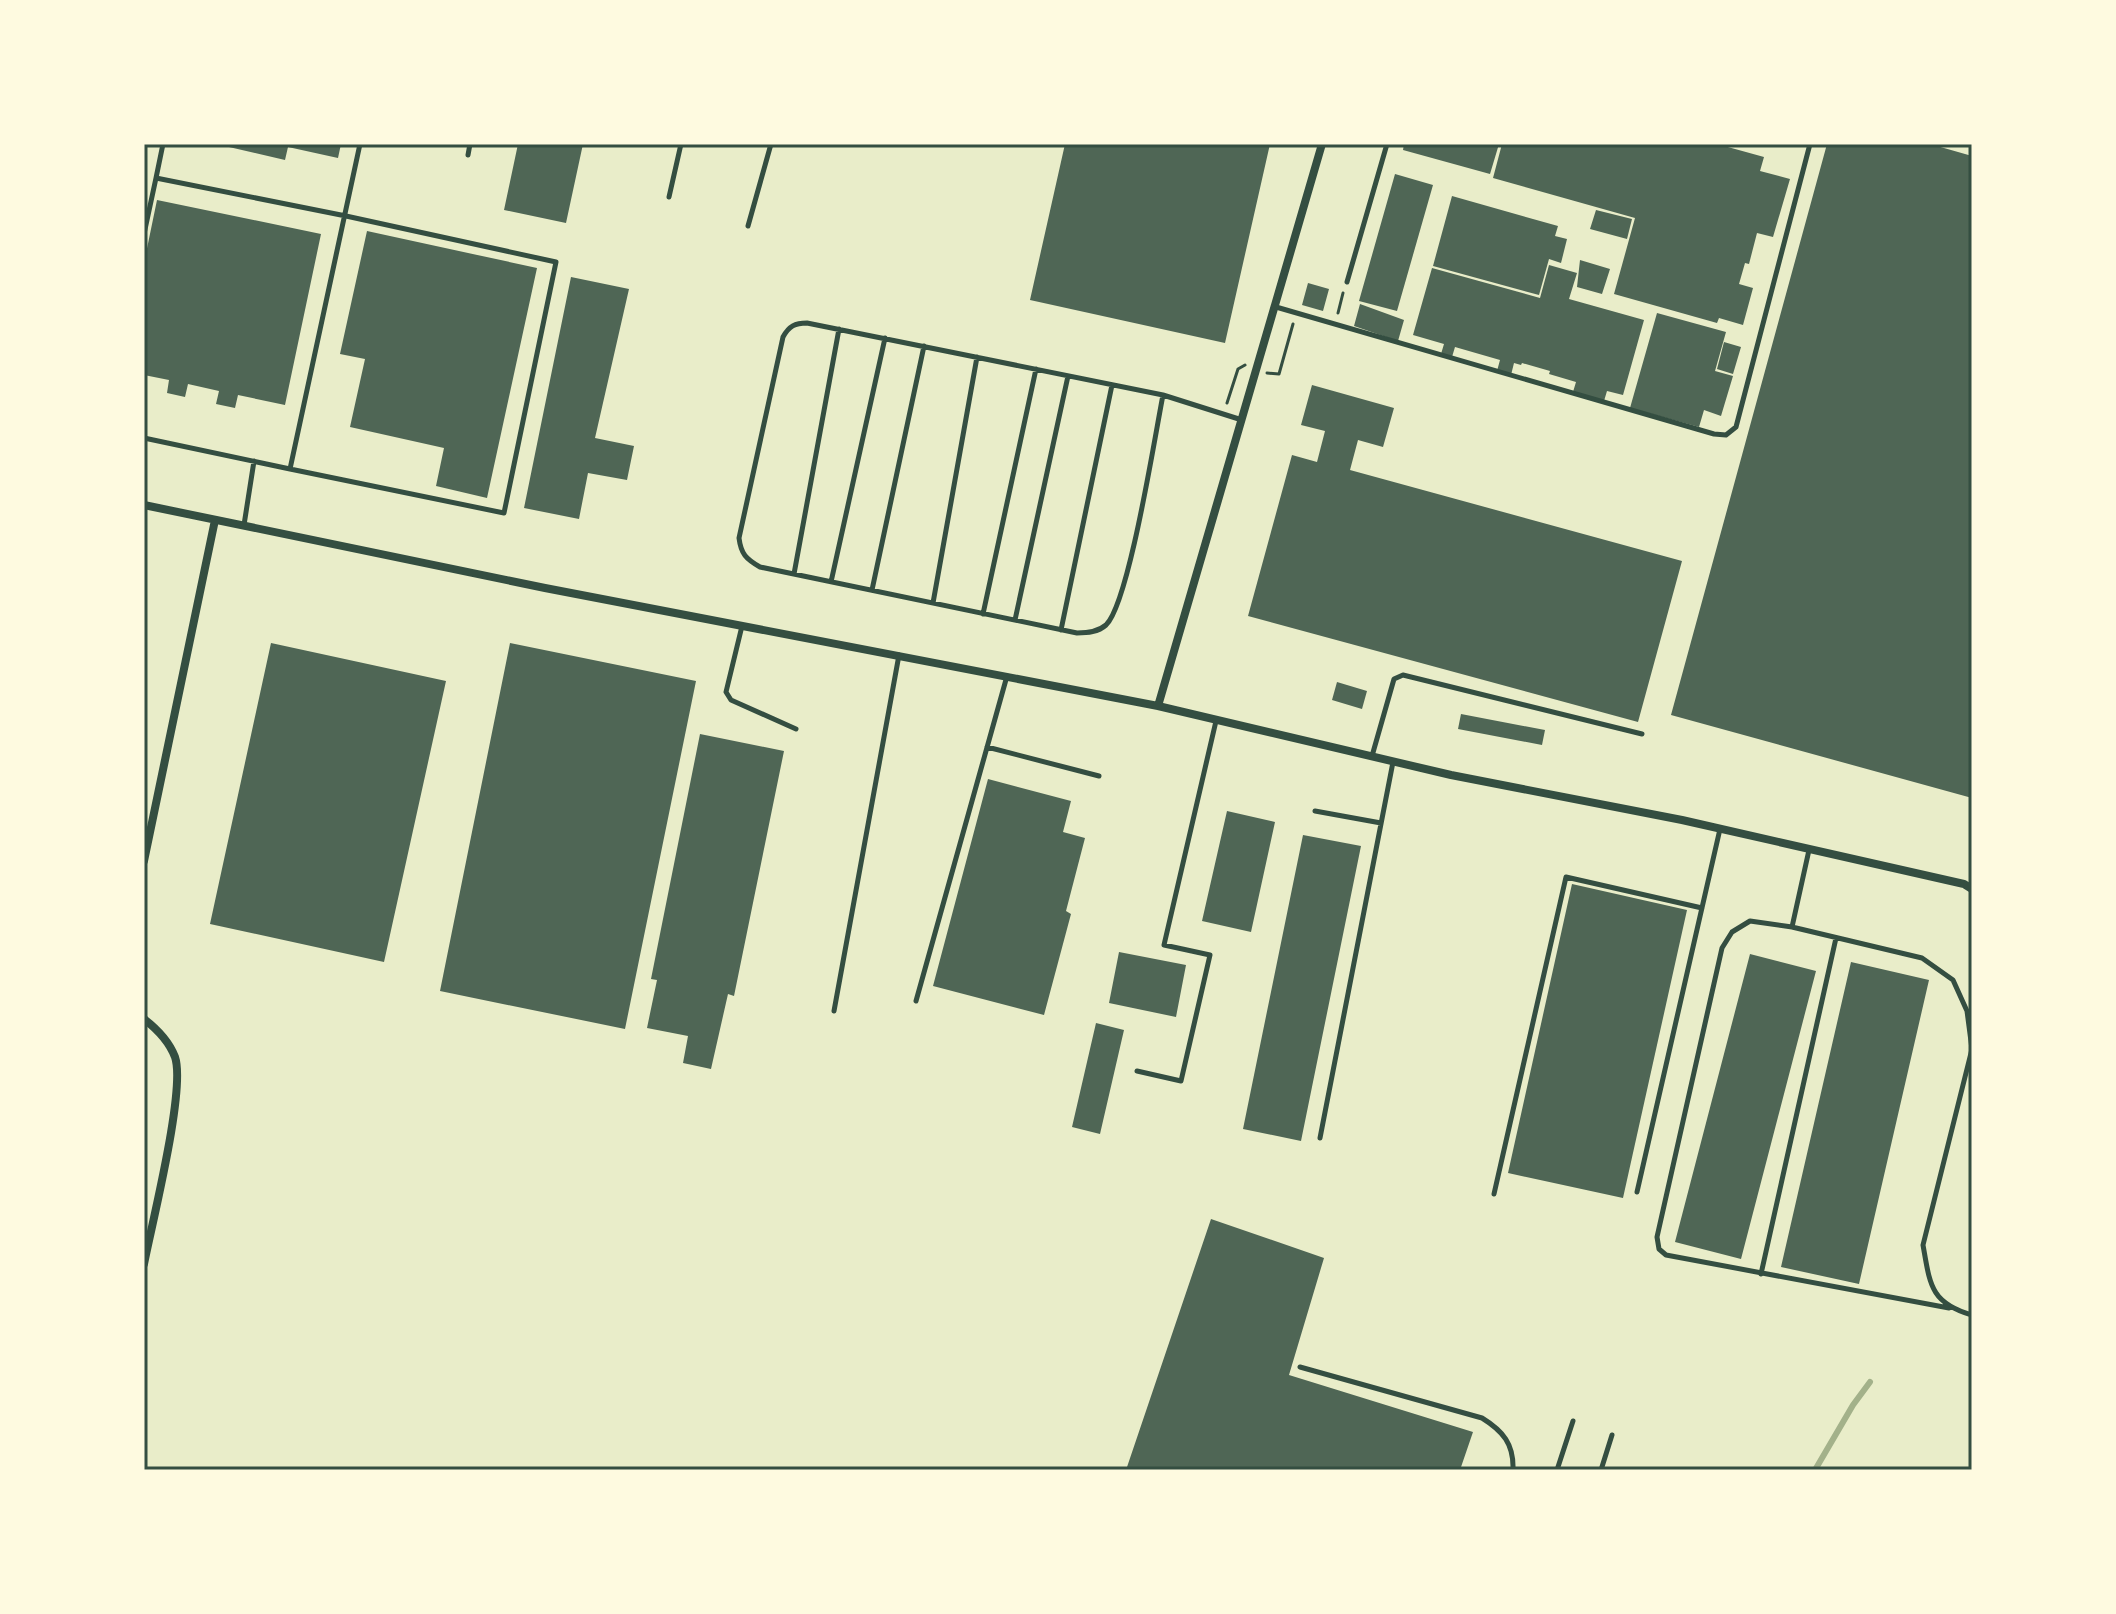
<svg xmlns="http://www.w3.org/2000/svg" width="2116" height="1614" font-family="'Noto Sans',sans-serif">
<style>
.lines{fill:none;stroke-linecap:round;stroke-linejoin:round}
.stream{stroke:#a3b18a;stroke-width:6}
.building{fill:#4f6655}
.path{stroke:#344e41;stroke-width:3}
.service{stroke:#344e41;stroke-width:5}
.minor{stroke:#344e41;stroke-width:8}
.neatline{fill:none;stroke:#344e41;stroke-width:3}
</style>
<rect width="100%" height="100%" fill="#e9edc9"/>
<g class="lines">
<!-- stream -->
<path class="stream" d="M1815 1470 1853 1405 1870 1382"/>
</g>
<!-- building -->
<path class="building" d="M216 144H341L338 158 288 147 285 160Z
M518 144H583L566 223 504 210Z
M1065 144H1270L1225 343 1030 300Z
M1404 144H1499L1490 174 1403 150Z
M1502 144H1717L1764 157 1760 171 1790 179 1773 237 1757 233 1749 264 1745 263 1739 284 1753 288 1743 325 1719 318 1717 323 1614 294 1635 218 1493 178Z
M1827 144H1930L1972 156V798L1671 715Z
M1395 174 1433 185 1397 311 1359 301Z
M1452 196 1558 226 1555 236 1567 239 1561 263 1549 259 1539 295 1433 266Z
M157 200 321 234 285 405 238 395 235 408 216 404 219 391 188 384 185 397 167 393 169 380 144 375V263Z
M1596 210 1632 219 1627 239 1590 229Z
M367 231 537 268 487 498 436 486 444 448 350 427 365 359 340 354Z
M1580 260 1610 269 1602 294 1577 287Z
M1549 265 1577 273 1569 299 1644 320 1623 395 1607 391 1604 401 1573 392 1576 382 1549 374 1550 371 1522 363 1521 365 1514 363 1511 375 1497 371 1500 360 1455 347 1452 357 1441 354 1444 344 1413 335 1432 268 1540 298Z
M571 277 629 289 595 438 634 446 627 480 588 473 579 519 524 508Z
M1308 283 1329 289 1323 311 1302 305Z
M1360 304 1404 320 1398 341 1354 326Z
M1657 313 1726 332 1715 371 1733 376 1721 416 1704 410 1699 427 1630 408Z
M1724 342 1741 347 1733 374 1717 369Z
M1312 385 1394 408 1383 447 1358 440 1350 470 1682 561 1638 722 1248 616 1292 455 1317 462 1325 431 1301 425Z
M271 643 446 681 384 962 210 924Z
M510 643 696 681 625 1029 440 991Z
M1337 682 1367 691 1362 709 1332 700Z
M1461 714 1545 730 1542 745 1458 729Z
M700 734 784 751 734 996 728 994 711 1069 683 1063 688 1036 647 1028 657 980 651 979Z
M988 779 1071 801 1063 832 1085 838 1066 911 1071 914 1044 1015 933 986Z
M1227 811 1275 822 1251 932 1202 921Z
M1303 835 1361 846 1301 1141 1243 1129Z
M1572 884 1687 910 1623 1198 1508 1173Z
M1119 952 1186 965 1176 1017 1109 1003Z
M1750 954 1816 971 1741 1259 1675 1242Z
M1851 962 1929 980 1859 1284 1781 1267Z
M1096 1023 1124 1030 1100 1134 1072 1127Z
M1211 1219 1324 1258 1289 1375 1473 1432 1460 1470H1126Z"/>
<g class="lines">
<!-- path -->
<path class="path" d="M1338 313 1343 293
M1267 373 1279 374 1293 324
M1227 403 1238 369 1245 365"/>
<!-- service -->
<path class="service" d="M163 144 156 178 346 216 556 262 504 513 290 469 360 144
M468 155 470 144
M669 197 681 144
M748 226 771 144
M144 234 156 178
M1347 282 1387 144
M1276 307 1714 434 1726 435 1736 427 1810 144
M1163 395C1155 435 1129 603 1106 625 1098 632 1088 633 1077 633L760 567C746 559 741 554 739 538L783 337C789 326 795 323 807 323L1163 395 1242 420
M144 438 290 469
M244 525 254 461
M794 574 839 329
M831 582 885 338
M872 590 924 346
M933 603 977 357
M983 614 1036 369
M1015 620 1068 376
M742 626 726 692 731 700 796 729
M1061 630 1112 385
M987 747 1099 776
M1372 756 1394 679 1403 675 1642 734
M1315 811 1381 823
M1809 850 1792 927 1922 958 1953 980 1967 1011 1972 1049 1923 1245C1930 1284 1930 1303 1972 1315
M1792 927 1750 921 1732 932 1722 948 1657 1237 1659 1249 1666 1255 1949 1308
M916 1001 1007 676
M834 1011 899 655
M1137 1071 1181 1081 1210 955 1164 945 1216 721
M1320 1138 1393 762
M1637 1192 1720 829
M1494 1194 1566 877 1702 908
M1761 1274 1836 938
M1300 1367 1482 1418C1503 1431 1514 1444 1513 1470
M1557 1470 1573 1421
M1601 1470 1612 1435"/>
<!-- minor -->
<path class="minor" d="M144 505 545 588 1158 706 1451 775 1682 820 1964 884 1972 889
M1158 706 1322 144
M144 861 215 520
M144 1019C157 1029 169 1041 175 1057 186 1089 152 1223 144 1264"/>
</g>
<!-- border -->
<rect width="2116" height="1614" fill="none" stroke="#fefae0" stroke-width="292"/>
<rect x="146" y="146" width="1824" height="1322" class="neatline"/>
</svg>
